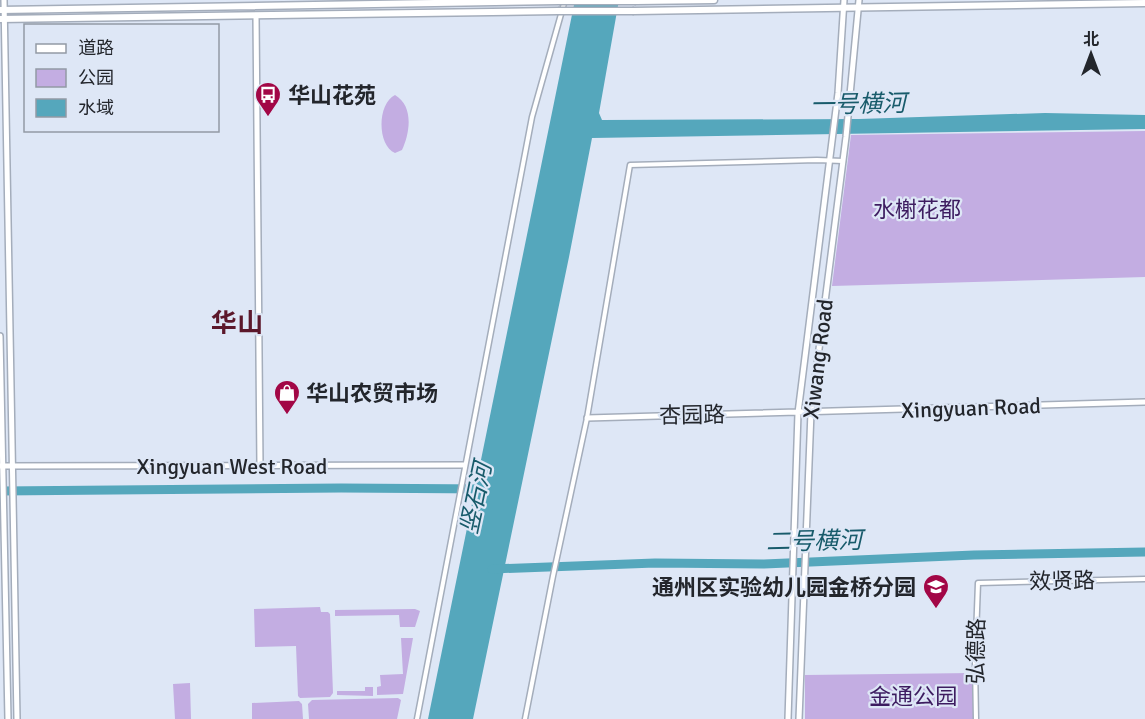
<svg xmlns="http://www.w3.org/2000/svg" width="1145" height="719" font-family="Signika,'Noto Sans SC',sans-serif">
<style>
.green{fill:#c3ade2}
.water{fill:#55a7bc}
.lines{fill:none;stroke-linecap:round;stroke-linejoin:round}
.river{stroke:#55a7bc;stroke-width:9}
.street-casing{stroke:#a4adbb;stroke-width:7}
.secondary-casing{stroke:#a4adbb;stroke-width:8}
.primary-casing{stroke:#a4adbb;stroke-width:9}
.street{stroke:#fff;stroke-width:4}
.secondary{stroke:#fff;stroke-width:5}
.primary{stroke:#fff;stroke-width:6}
.primary-bridge-casing{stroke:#a4adbb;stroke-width:9;stroke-linecap:butt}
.primary-bridge{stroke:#fff;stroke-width:6}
.labels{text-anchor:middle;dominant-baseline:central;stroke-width:4.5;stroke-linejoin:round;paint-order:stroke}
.poi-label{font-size:22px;font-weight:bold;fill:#23262c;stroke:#dee7f6;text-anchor:start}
.park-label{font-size:22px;fill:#3d1c60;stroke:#dee7f6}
.street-label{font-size:22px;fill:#23262c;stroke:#dee7f6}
.water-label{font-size:24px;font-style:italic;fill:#185b6b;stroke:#dee7f6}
.quarter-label{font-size:26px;font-weight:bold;fill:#5c182b;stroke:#dee7f6}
</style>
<rect width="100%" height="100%" fill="#dee7f6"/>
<!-- green -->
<path class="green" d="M395 95C414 106 410 133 402 150L395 153C377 145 377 104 395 95Z
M1145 131V277L832 286 851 135Z
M320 607 321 612H328L330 614 333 693 330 697 300 698 298 696 296 646 255 647 254 609Z
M415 609 420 611 415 627H400L399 615 335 616V610Z
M401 638H413L403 694 377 695V687L381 686 380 675 403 674Z
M973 673V719H805V675Z
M190 683 191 719H175L173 684Z
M365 687H373V696L337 695V691H365Z
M398 698 401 700 397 719H309L308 704 312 700Z
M299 701 302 704 303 719H252V703Z"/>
<!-- water -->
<path class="water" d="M575 0H619L599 113 602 120 859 119 1045 113 1145 115V129L592 138 569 257 473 719H428Z"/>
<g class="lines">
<!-- river -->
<path class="river" d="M0 491 341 488 487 489
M492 569 655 563 764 564 974 555 1145 552"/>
<defs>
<path id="street" d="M417 719 532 117 565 0
M525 719 553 576 587 418 630 165 817 160 843 161
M976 719 975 663 978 583 1145 579"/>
<path id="secondary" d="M4 0 17 719
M256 16 260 466
M0 336 8 719
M587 418 1145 402
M0 466 464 465
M788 719 798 413 838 93 844 0
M799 719 811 412 846 137 859 0"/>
<path id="primary" d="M636 1 714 0
M0 10 559 1
M634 11 1145 3
M0 19 558 11"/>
</defs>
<!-- street casing -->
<use href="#street" class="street-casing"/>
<!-- secondary casing -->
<use href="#secondary" class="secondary-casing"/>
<!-- primary casing -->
<use href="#primary" class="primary-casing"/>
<!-- street -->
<use href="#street" class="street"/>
<!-- secondary -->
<use href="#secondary" class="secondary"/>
<!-- primary -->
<use href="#primary" class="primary"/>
<defs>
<path id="primary-bridge" d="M559 1H636
M558 11H634"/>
</defs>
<!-- primary-bridge casing -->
<use href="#primary-bridge" class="primary-bridge-casing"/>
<!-- primary-bridge -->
<use href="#primary-bridge" class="primary-bridge"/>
</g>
<!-- icons -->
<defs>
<symbol id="bus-pin" viewBox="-11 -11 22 30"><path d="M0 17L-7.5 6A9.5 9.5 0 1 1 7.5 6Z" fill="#a20746" stroke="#dee7f6"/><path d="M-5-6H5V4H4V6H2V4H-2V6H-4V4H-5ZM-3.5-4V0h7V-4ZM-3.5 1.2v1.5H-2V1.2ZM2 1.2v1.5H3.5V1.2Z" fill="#fff"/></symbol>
<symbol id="shop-pin" viewBox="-11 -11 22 30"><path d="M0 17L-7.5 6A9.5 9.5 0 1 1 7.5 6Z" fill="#a20746" stroke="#dee7f6"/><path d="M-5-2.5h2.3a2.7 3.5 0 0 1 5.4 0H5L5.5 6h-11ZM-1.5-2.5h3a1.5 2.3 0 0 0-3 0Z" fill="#fff"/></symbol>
<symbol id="school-pin" viewBox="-11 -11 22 30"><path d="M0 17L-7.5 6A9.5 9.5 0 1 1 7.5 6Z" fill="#a20746" stroke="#dee7f6"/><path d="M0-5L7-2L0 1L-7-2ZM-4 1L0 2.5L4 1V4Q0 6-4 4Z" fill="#fff"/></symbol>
</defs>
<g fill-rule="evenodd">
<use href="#bus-pin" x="253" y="80" width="30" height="40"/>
<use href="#shop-pin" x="272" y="378" width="30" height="40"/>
<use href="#school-pin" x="921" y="572" width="30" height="40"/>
</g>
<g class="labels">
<!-- poi labels -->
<g class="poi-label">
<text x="288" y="95">华山花苑</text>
<text x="306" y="393">华山农贸市场</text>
<text x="916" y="587" text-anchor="end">通州区实验幼儿园金桥分园</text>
</g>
<!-- park labels -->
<g class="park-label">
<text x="917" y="209">水榭花都</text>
<text x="913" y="696">金通公园</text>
</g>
<!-- street labels -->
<g class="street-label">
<text transform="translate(818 359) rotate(-83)">Xiwang Road</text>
<text transform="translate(971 408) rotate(-2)">Xingyuan Road</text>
<text transform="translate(692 415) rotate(-1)">杏园路</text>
<text x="232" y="466">Xingyuan West Road</text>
<text transform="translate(1062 581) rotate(-1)">效贤路</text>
<text transform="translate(976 651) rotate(-89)">弘德路</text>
</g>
<!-- water labels -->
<g class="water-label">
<text transform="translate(858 104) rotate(-1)">一号横河</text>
<text transform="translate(476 498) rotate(-78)">竖石河</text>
<text transform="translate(814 541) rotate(-1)">二号横河</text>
</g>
<!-- quarter labels -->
<g class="quarter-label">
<text x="237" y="324">华山</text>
</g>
</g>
<!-- legend -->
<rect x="24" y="24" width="195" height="108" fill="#dee7f6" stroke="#939aa5" stroke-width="1.5"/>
<rect x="36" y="44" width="30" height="9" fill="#ffffff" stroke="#939aa5" stroke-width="1.5"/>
<text x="78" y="54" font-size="18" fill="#23262c">道路</text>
<rect x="36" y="69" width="30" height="18" fill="#c3ade2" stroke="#939aa5" stroke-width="1.5"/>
<text x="78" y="84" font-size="18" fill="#23262c">公园</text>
<rect x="36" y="99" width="30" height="18" fill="#55a7bc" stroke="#939aa5" stroke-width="1.5"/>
<text x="78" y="114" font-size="18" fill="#23262c">水域</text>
<!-- north arrow -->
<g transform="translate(1091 54)" stroke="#dee7f6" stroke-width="4.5" paint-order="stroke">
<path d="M0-4.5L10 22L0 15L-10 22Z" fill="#23262c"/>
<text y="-9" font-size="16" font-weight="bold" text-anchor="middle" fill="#23262c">北</text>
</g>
</svg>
